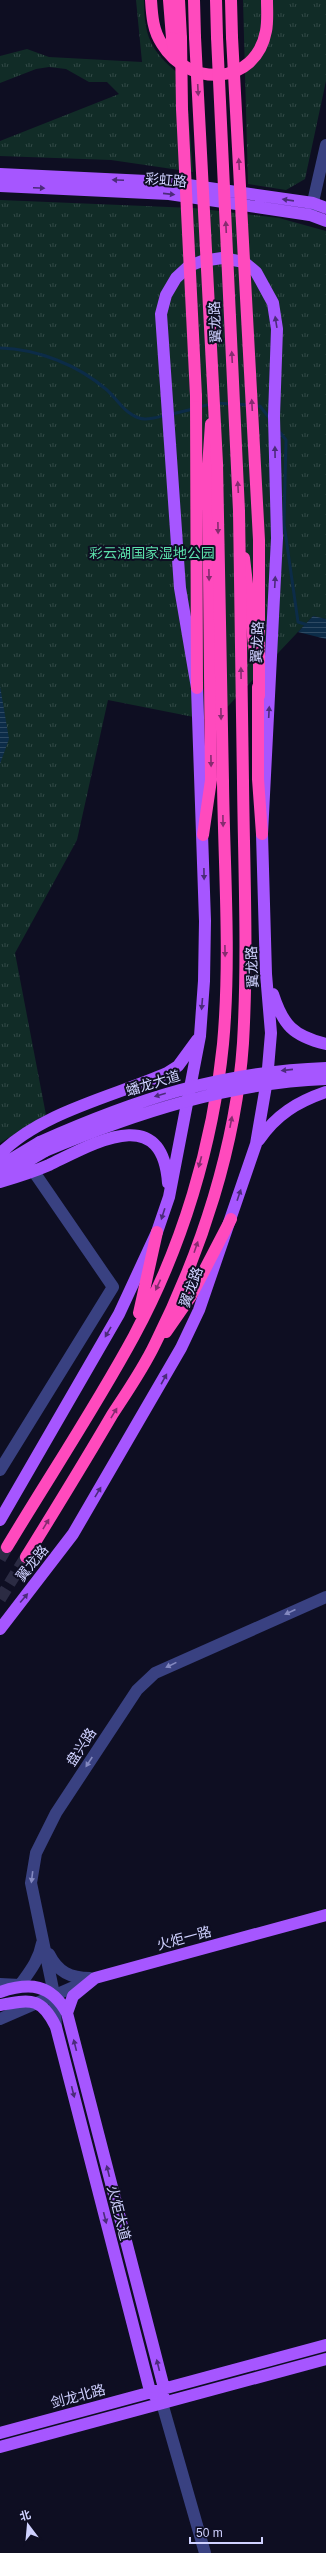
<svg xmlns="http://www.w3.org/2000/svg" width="326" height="2553" font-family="Helvetica,'Noto Sans SC',sans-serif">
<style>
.grass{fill:url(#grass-tufts)}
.water{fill:url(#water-rules)}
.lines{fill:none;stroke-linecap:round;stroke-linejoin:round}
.stream{stroke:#0c2c48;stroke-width:3}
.highway-tunnel{stroke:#2b2b43;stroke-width:12;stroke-dasharray:12 6;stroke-linecap:butt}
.minor{stroke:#394181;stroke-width:12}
.major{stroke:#a656ff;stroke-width:12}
.highway{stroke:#ff4abd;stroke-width:12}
.major-bridge{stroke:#a656ff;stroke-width:12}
.highway-bridge{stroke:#ff4abd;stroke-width:12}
.oneway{fill:#862c70}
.oneway2{fill:#4b2b7a}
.oneway3{fill:#8489c0}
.labels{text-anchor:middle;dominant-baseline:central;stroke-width:4;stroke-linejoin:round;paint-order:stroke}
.street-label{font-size:14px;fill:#cfd1ff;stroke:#0e0e22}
.park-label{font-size:14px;fill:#5bdfaa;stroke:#0e0e22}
</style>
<defs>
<pattern id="grass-tufts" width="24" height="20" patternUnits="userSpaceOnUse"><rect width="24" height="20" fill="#112c27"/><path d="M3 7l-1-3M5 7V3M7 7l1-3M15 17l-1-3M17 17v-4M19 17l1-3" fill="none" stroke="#334a47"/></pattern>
<pattern id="water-rules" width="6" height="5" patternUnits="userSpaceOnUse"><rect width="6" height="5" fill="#0c2c48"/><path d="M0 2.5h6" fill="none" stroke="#2e4a63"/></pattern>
</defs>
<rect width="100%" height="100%" fill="#0e0e22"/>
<!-- grass -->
<path class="grass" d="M136 0H144C144 42 154 54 186 80L193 172 111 160 0 156V141L119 94 107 82H89L66 69 49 67 36 69 0 83V56L27 49 49 57 142 62Z
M243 0H326V81L305 179 286 190 248 184Z
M0 200 193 208 279 218 326 231V619L313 616 214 721 108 700 77 840 15 953 46 1115 0 1143Z"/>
<!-- water -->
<path class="water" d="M313 616 326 619V639L298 632Z
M0 686 9 739 0 764Z"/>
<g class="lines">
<!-- stream -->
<path class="stream" d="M0 348C38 349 78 365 107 390 117 399 125 414 139 418 147 421 158 417 166 415
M216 403 231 404
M236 404 249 405
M254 406H260L270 419
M199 407 211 404
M172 414 193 409
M278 430 286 440 284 524 298 622 308 625"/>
<!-- highway-tunnel -->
<path class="highway-tunnel" d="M0 1559 7 1547
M0 1599 26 1557"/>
<!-- minor -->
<path class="minor" d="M310 215 326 145
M0 1470 113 1287 34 1172
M49 1954C58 1972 70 1978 90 1978
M0 1984 20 1985C30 1971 39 1960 42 1943
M0 2019 92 1979
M56 2027 54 1994 31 1883 36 1853 56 1813 137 1690 155 1673 326 1597
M162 2403 205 2553"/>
<!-- major -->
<path class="major" d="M0 174 168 182 313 203 326 208
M0 186 169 194 310 215 326 221
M273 994C283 1025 293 1036 326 1044
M259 1140C276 1115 297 1102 326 1092
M0 1154C41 1112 115 1096 167 1073L178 1066 197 1040
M0 1166 40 1142
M1 1177 45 1151
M0 1182C17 1177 33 1172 49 1165 93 1144 162 1102 168 1183
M0 1520 119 1314 157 1232 169 1197 200 1036 204 981 205 921 197 688 180 588 161 314 166 295 176 278 189 266 202 261 222 258 244 262 256 272 273 303 277 329 274 416 277 538 262 834 266 974 271 1033 267 1080 256 1144 199 1310 181 1348 73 1534 0 1629
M0 1992C30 1982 51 1984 67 2013L164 2388 162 2403
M0 2005C30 2000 41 1996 56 2027L150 2391 162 2403
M67 2013 73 1996 95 1978 326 1915
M0 2433 326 2345
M0 2447 326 2359"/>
<!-- highway -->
<path class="highway" d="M151 0C152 16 153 31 162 44 189 88 256 86 266 31 268 21 267 10 267 0
M169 0 172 38
M179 0 181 38
M194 0 195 37
M216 0 217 37
M231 0 232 37
M196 396 197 688
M244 558 255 653
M258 687V779L262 834
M203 835 211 780 208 467 211 424
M139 1313 157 1232
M166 1332 191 1296 231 1219
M7 1547C49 1477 95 1408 134 1336 182 1247 213 1145 223 1044 231 957 224 868 223 782
M26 1557C55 1510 84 1463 112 1415 127 1392 143 1369 155 1344 201 1252 236 1146 243 1043 248 956 244 869 243 782"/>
<!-- major-bridge -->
<path class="major-bridge" d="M40 1142C137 1099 219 1072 326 1068
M45 1151C136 1113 227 1083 326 1079"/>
<!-- highway-bridge -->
<path class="highway-bridge" d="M195 37 217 463 223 782
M217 37 239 511 243 782
M232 37 259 540V696
M172 38 175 59
M181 38 182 109 196 396"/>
</g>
<!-- one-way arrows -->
<defs><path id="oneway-solid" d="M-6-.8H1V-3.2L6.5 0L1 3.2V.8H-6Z"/></defs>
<g class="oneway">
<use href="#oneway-solid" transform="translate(198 90) rotate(87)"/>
<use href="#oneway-solid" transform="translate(239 164) rotate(-93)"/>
<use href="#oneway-solid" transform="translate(226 227) rotate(-93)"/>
<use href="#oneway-solid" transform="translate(232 357) rotate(-93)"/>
<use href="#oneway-solid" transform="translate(252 405) rotate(-93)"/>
<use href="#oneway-solid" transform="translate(238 487) rotate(-93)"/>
<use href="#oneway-solid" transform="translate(218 528) rotate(89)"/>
<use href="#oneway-solid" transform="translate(209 575) rotate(89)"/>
<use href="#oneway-solid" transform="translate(241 673) rotate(-91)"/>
<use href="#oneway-solid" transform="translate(221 714) rotate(89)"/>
<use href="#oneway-solid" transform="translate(211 761) rotate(89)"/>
<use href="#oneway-solid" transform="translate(223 821) rotate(89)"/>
<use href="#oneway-solid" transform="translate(225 951) rotate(89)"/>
<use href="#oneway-solid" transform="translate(231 1122) rotate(-79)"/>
<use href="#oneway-solid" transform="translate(200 1162) rotate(105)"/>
<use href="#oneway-solid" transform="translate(196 1247) rotate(-71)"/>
<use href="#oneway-solid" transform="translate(158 1285) rotate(115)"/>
<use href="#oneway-solid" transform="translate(114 1413) rotate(-59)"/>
<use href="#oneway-solid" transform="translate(46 1524) rotate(-59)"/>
</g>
<g class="oneway2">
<use href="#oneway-solid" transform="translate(118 180) rotate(-177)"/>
<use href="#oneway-solid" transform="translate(39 188) rotate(3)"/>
<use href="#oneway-solid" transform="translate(169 194) rotate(6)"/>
<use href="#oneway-solid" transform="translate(288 200) rotate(-172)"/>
<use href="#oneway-solid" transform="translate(276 322) rotate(-99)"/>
<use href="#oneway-solid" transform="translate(275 452) rotate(-91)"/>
<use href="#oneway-solid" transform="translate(275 582) rotate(-87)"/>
<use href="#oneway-solid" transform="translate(269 712) rotate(-87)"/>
<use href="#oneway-solid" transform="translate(204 874) rotate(89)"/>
<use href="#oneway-solid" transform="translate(202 1004) rotate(95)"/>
<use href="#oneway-solid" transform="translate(287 1070) rotate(174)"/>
<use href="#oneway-solid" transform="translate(160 1095) rotate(164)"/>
<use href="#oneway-solid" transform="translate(239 1195) rotate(-71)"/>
<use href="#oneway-solid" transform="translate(163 1214) rotate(108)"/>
<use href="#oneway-solid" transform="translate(108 1332) rotate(120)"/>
<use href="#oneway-solid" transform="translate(164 1379) rotate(-61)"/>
<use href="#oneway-solid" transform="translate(98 1492) rotate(-59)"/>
<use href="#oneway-solid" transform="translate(24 1598) rotate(-50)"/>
<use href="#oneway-solid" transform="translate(75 2045) rotate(-104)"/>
<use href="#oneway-solid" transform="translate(73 2092) rotate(76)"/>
<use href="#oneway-solid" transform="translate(108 2171) rotate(-104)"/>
<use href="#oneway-solid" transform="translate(105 2218) rotate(76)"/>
<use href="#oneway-solid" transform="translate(158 2365) rotate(-104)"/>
</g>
<g class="oneway3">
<use href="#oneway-solid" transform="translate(290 1612) rotate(156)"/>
<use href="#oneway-solid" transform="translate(171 1665) rotate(154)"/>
<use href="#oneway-solid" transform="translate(89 1762) rotate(123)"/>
<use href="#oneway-solid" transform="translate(32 1877) rotate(97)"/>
</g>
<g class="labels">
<!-- street labels -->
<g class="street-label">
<text transform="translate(166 180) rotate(5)">彩虹路</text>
<text transform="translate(215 322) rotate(-93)">翼龙路</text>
<text transform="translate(257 642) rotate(-87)">翼龙路</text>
<text transform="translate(252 967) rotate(-93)">翼龙路</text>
<text transform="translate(153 1083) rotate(-17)">蟠龙大道</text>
<text transform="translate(191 1287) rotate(-70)">翼龙路</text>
<text transform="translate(32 1563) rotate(-51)">翼龙路</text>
<text transform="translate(81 1747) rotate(-57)">盘兴路</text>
<text transform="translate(184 1938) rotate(-15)">火炬一路</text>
<text transform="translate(119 2213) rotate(76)">火炬大道</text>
<text transform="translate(78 2396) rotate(-15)">剑龙北路</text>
</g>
<!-- park labels -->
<g class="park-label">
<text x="152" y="553">彩云湖国家湿地公园</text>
</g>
</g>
<!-- north arrow -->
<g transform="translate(28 2525) rotate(344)" stroke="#0e0e22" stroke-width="3" paint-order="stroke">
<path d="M0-3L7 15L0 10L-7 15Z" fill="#cfd1ff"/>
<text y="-6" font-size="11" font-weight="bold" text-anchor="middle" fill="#cfd1ff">北</text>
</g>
<!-- scale -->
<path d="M190 2537v6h72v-6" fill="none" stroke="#cfd1ff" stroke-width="2"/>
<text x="196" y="2537" font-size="12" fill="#cfd1ff" stroke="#0e0e22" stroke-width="3" paint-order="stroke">50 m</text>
</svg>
